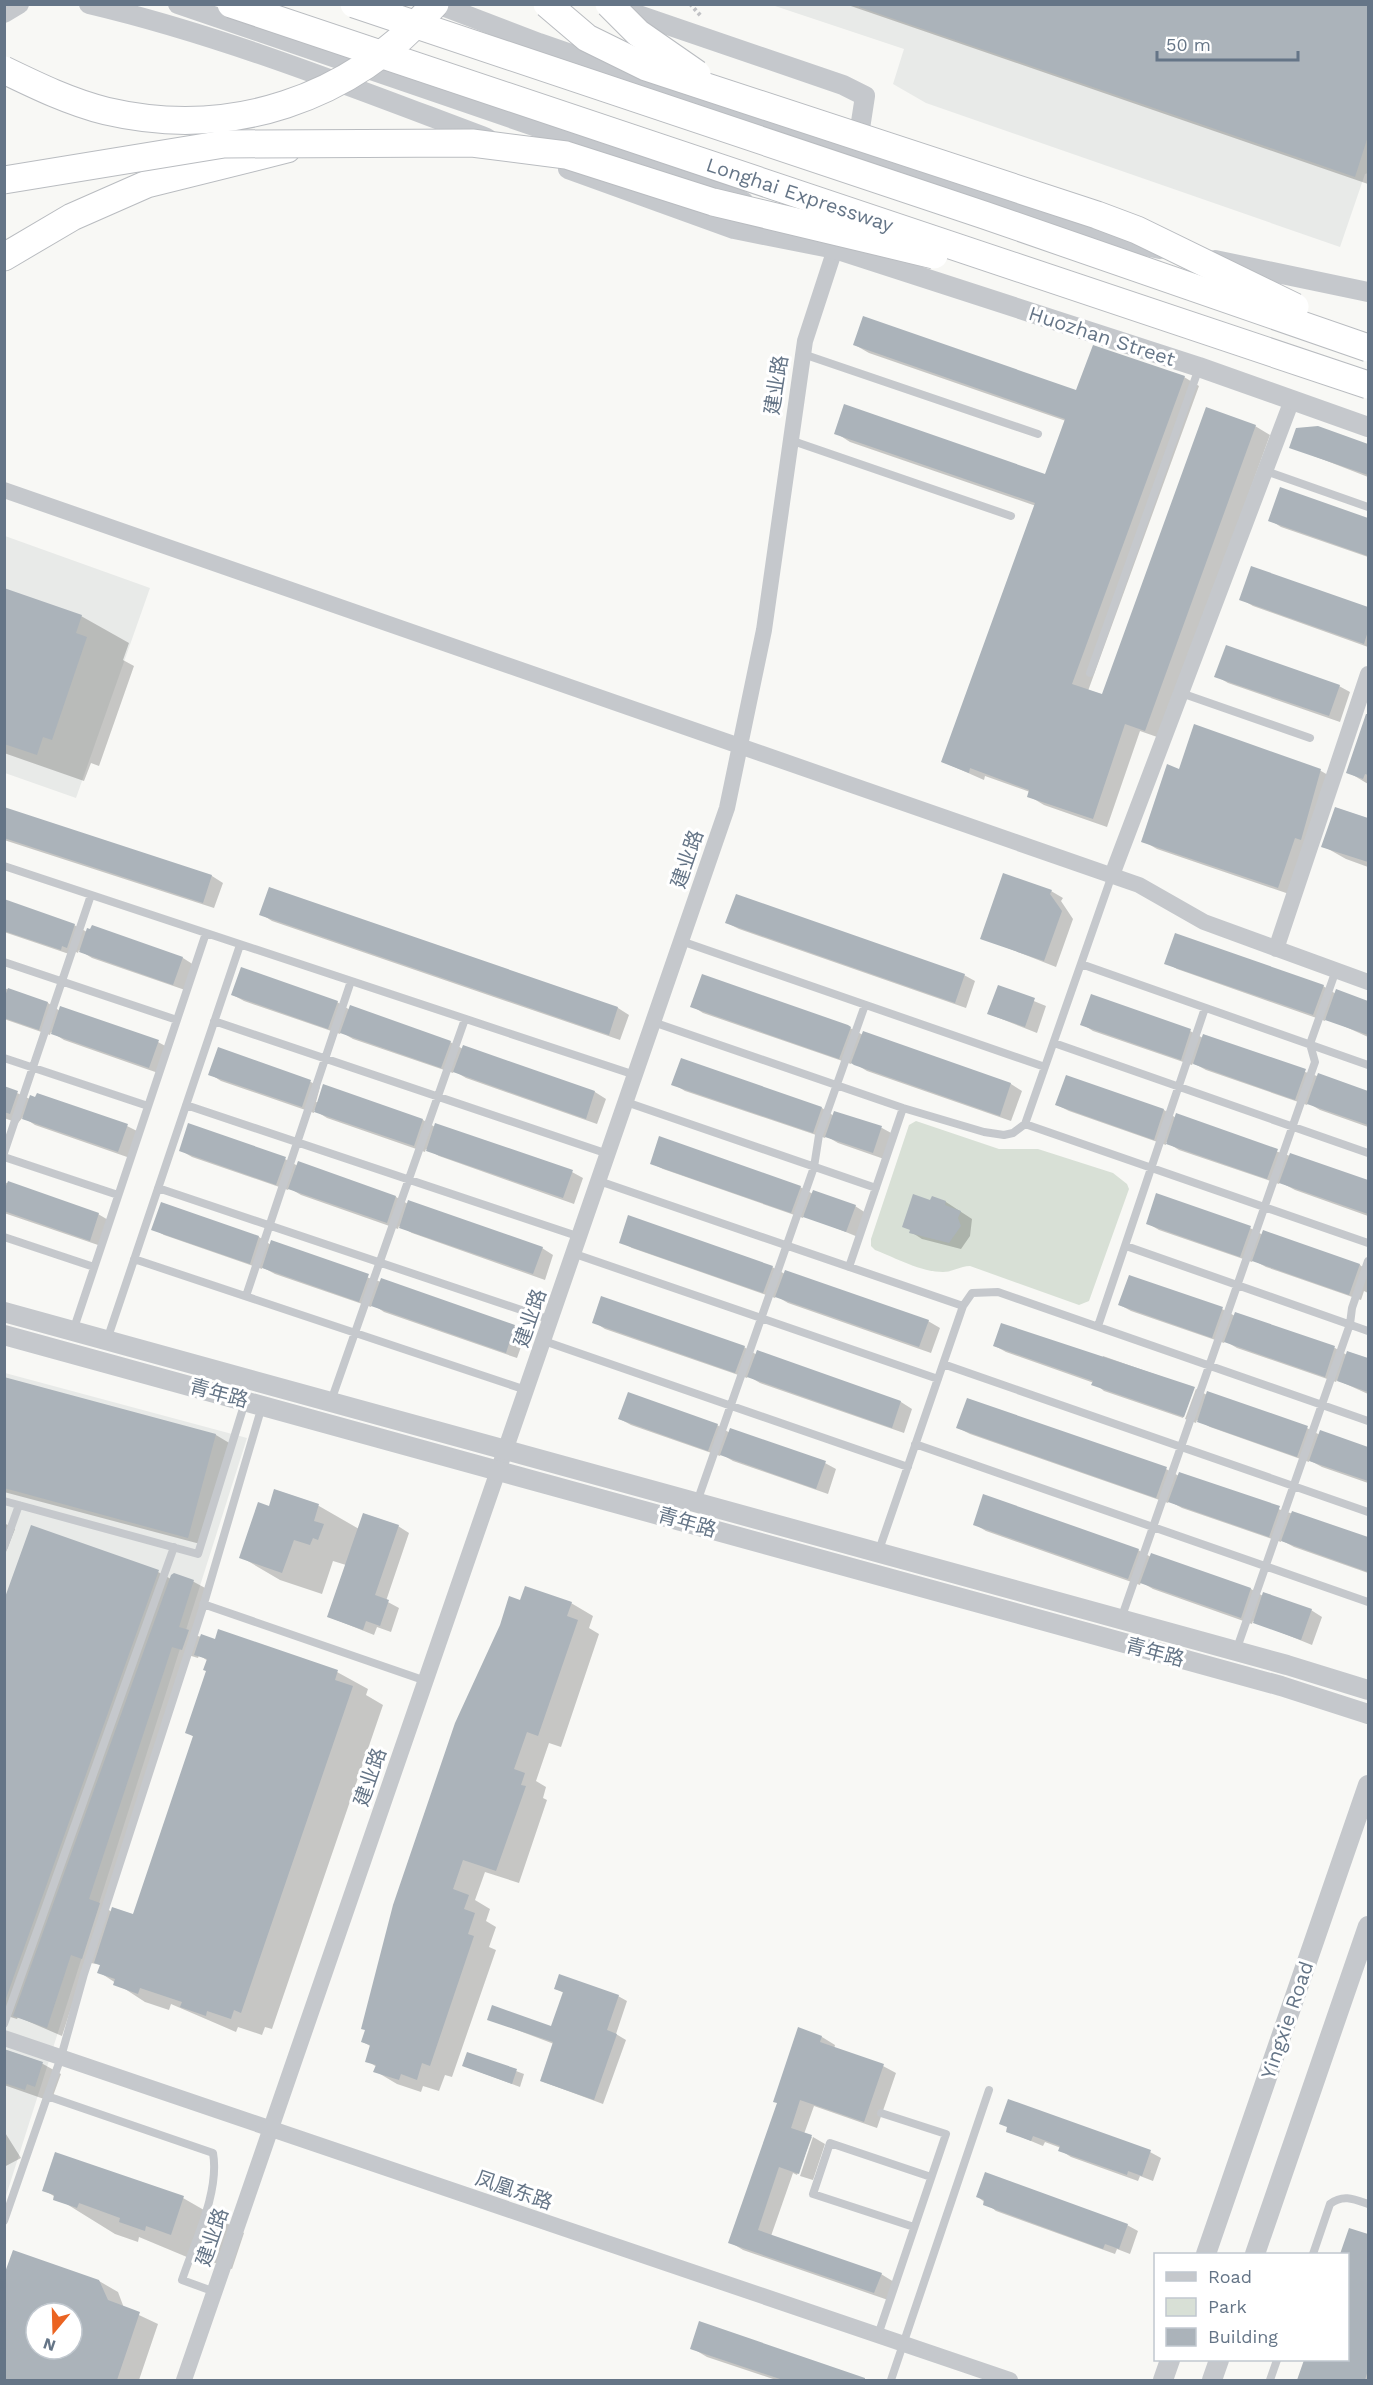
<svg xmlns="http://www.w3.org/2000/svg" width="1373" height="2385" font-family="'Work Sans','Noto Sans SC',sans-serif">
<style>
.built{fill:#e8eae8}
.green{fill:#d8e0d6}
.shadow{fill:#0003;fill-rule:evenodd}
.building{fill:#abb3ba;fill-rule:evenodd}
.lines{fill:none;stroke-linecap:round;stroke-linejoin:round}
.trunk-casing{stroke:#b9bcc0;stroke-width:29}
.path{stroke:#c1c2c5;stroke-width:4;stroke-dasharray:3 3;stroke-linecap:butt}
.service{stroke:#c5c8cc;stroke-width:8}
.minor{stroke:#c5c8cc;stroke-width:16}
.tertiary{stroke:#c5c8cc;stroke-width:20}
.trunk{stroke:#fff;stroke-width:27}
.trunk-bridge-casing{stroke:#b9bcc0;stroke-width:29;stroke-linecap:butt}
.trunk-bridge{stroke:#fff;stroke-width:27}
.labels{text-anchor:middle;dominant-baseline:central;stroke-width:6;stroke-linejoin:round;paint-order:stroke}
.street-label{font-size:20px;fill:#657587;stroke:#fff}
</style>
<rect width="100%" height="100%" fill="#f8f8f5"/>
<!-- built -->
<path class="built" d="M772 5H1368V173L1365 174 1340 247 926 103 893 84 904 49Z
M5 536 150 588 76 798 5 773Z
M5 1373 247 1438 5 2199Z"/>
<!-- green -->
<path class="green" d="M916 1121 999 1149H1038L1113 1173 1127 1184 1129 1189 1089 1301 1079 1305 970 1266C960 1266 953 1272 943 1272 921 1272 896 1258 875 1250L871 1246V1239L909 1125Z"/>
<!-- shadow -->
<path class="shadow" d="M845 4H1368V184Z
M855 345 1077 392 1184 377 1199 386 1088 691 1103 696 1255 426 1270 435 1160 738 1140 731 1107 827 1044 805 1029 796 1030 792 985 776 984 780 943 762 1036 506 850 442 836 433 1046 476 1066 421 869 353Z
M1318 428 1368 446V477L1291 447Z
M1281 489 1368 519V557L1281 527 1270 520Z
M1252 568 1368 609V647L1253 606 1241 599Z
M4 590 81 616 129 643 123 660 134 666 99 766 91 763 84 781 4 753Z
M1216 676 1339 686 1350 692 1340 722 1228 683Z
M1195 726 1321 771 1335 779 1292 895 1157 849 1143 841 1180 770Z
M1360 735 1368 738V784L1348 772Z
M4 808 212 876 223 883 214 908 4 840Z
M1335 809 1368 820V867L1346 859 1323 846Z
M270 889 618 1008 629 1015 620 1040 272 921 261 914Z
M1051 891 1063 898 1061 901 1073 919 1056 967 982 938Z
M4 901 74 925 87 932 91 931 93 927 183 958 194 965 185 990 92 958 79 950 78 953 74 951 72 955 4 932Z
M727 923 964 975 975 981 966 1008 739 929Z
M1166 963 1323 986 1336 994 1337 991 1368 1003V1037L1326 1018 1325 1021 1177 969Z
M999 987 1046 1006 1037 1033 989 1014Z
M4 988 48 1003 60 1011 158 1042 169 1048 161 1074 64 1040 51 1032 50 1035 4 1019Z
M233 995 337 1002 350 1010 450 1042 463 1049 464 1047 595 1092 606 1099 597 1124 466 1078 454 1071 453 1073 353 1039 341 1032 340 1034 244 1001Z
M1092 996 1190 1031 1203 1038 1368 1093V1127L1320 1110 1308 1103 1307 1105 1206 1070 1193 1063 1192 1065 1093 1031 1082 1024Z
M692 1006 850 1028 863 1035V1033L1011 1084 1022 1091 1011 1121 867 1071 852 1062 851 1064 703 1013Z
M210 1074 309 1081 320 1087 316 1102 423 1120 435 1127 572 1172 583 1178 574 1204 439 1156 426 1149 425 1152 327 1118 314 1110V1113L221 1081Z
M1067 1077 1164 1110 1176 1118 1368 1182V1216L1295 1190 1280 1182 1279 1184 1179 1150 1166 1142V1145L1069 1111 1057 1105Z
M673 1084 822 1108 834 1116 835 1113 882 1128 893 1134 884 1159 838 1143 826 1136 825 1138 685 1091Z
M4 1087 30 1099 127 1126 139 1132 130 1158 35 1125 23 1117 18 1123 4 1118Z
M180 1150 285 1159 298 1166 396 1197 408 1204 542 1248 553 1255 545 1280 412 1233 399 1226 398 1229 301 1195 289 1188 288 1190 192 1157Z
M651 1163 800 1187 813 1194 855 1206 866 1213 858 1237 804 1215 803 1218 663 1169Z
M4 1182 98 1214 110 1221 101 1246 4 1213Z
M931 1202H946L972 1219 970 1236 961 1249 922 1239 911 1232Z
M162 1203 259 1237 271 1245 515 1327 526 1333 517 1358 384 1312 372 1304 371 1307 275 1274 262 1267V1269L164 1235 153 1229Z
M1147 1223 1250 1228 1263 1235 1264 1232 1360 1265 1368 1271V1293L1364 1291 1361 1300 1266 1267 1253 1260 1252 1262 1159 1230Z
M621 1242 772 1267 785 1274 928 1321 940 1328 931 1353 788 1303 776 1296 775 1298 632 1248Z
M1120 1305 1222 1309 1235 1316 1236 1314 1335 1348 1347 1355 1348 1353 1368 1360V1394L1337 1380 1336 1382 1237 1348 1225 1341 1224 1343 1131 1311Z
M594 1322 744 1347 757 1355 758 1352 901 1402 912 1409 904 1433 760 1383 748 1376 747 1378 605 1329Z
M995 1346 1102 1359 1103 1356 1194 1388 1183 1418 1104 1391 1094 1383 1006 1352Z
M4 1379 216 1435 231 1444 204 1545 4 1492Z
M1196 1389 1207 1395 1307 1428 1320 1435 1321 1432 1368 1449V1483L1322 1467 1309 1460V1462L1210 1427 1197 1420 1196 1423 1185 1419Z
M968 1399 1166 1469 1179 1476 1368 1539V1573L1294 1547 1281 1540V1542L1182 1508 1169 1501 1168 1503 970 1434 958 1428Z
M620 1419 717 1425 730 1433 825 1463 836 1469 828 1494 733 1461 721 1454 720 1456 631 1425Z
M275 1491 319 1506 359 1529 398 1526 409 1533 386 1601 399 1608 391 1632 377 1627 374 1635 329 1617 346 1565 333 1561 322 1594 280 1580 241 1557 270 1508Z
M4 1523 15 1529 4 1557Z
M974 1524 1138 1550 1151 1557 1152 1555 1251 1589 1263 1596 1311 1610 1322 1617 1312 1645 1253 1621 1252 1624 1153 1589 1141 1582 1140 1585 986 1531Z
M158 1572 171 1579 174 1575 194 1582 209 1590 194 1635 337 1672 368 1689 366 1695 383 1705 272 2029 265 2027 262 2035 238 2027 236 2032 171 2004 169 2010 145 2002 99 1972 101 1965 86 1962 62 2036 18 2017 17 2019 4 2015V1605ZM188 1655 198 1658 199 1655 208 1661V1671L187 1732 194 1737 134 1916 112 1912 104 1907Z
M521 1602 571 1603 593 1616 589 1628 599 1634 561 1747 549 1743 536 1781 546 1787 543 1798 547 1800 519 1883 485 1872 475 1900 490 1909 486 1921 496 1927 489 1947 496 1950 452 2077 445 2075 439 2091 423 2086 421 2092 397 2084 375 2071 377 2067 367 2061 372 2047 363 2042Z
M556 1989 618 1996 627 2001 616 2034 626 2040 603 2104 541 2081 554 2044 488 2019 552 2028 564 1993Z
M799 2029 822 2037 835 2045 834 2049 883 2066 896 2073 877 2128 814 2106 804 2134 812 2137 797 2175 793 2173 771 2236 881 2274 894 2282 888 2300 743 2250 730 2242 779 2103Z
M4 2050 43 2064 61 2074 53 2096 44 2099 4 2085Z
M468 2053 524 2074 520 2087 464 2066Z
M4 2131 21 2158 4 2167Z
M1007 2131 1150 2152 1161 2158 1153 2181 1140 2176 1138 2181 1071 2157 1060 2150 1061 2148 1045 2142 1043 2146Z
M813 2137 825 2144 813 2180 800 2176Z
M44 2190 183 2198 244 2233 232 2269 207 2260 206 2265 139 2237 138 2242 115 2234Z
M978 2197 1127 2225 1138 2231 1130 2254 1117 2249 1115 2254 996 2211Z
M1350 2230 1368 2236V2380H1299L1306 2360H1348V2254H1341Z
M4 2279 99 2281 118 2292 124 2308 158 2324 139 2380H4ZM36 2313H72V2349H36Z
M700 2323 868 2380H776L707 2357 692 2348Z"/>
<!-- building -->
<path class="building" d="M860 4H1368V136L1355 177 859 7Z
M863 316 1076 390 1093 345 1185 376 1072 684 1102 694 1206 407 1256 425 1145 731 1125 724 1093 819 1027 797 1029 790 970 768 969 773 941 762 1035 503 834 434 844 404 1045 474 1065 419 853 345Z
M1318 426 1368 444V475L1289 448 1296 428Z
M1280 487 1368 518V556L1268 521Z
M1251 566 1368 607V631L1364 644 1239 600Z
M4 588 82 615 76 633 87 637 52 740 43 737 37 755 4 744Z
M1226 645 1340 685 1329 716 1214 677Z
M1366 714H1368V775L1365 774 1363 779 1346 773Z
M1194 724 1321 769 1301 840 1295 838 1278 888 1141 842 1167 764 1179 769Z
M4 807 212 875 203 903 4 838Z
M1335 807 1368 818V862L1321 847Z
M1003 873 1052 890 1050 894 1062 911 1044 961 980 939Z
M269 887 618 1007 609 1035 259 915Z
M736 894 965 974 955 1003 725 923Z
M4 899 75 924 67 948 62 946 61 950 4 931Z
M92 925 183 957 173 985 79 952 87 928 90 929Z
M1175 933 1324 985 1313 1015 1164 964Z
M241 967 338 1001 328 1029 231 995Z
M702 974 848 1025 851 1027 839 1059 690 1007Z
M998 985 1035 998 1025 1027 987 1014Z
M8 988 48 1002 39 1030 4 1018V999Z
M1336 989 1368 1001V1035L1325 1020Z
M1091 994 1191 1029 1181 1060 1080 1025Z
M350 1005 451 1041 441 1068 340 1033Z
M60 1006 159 1040 149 1068 51 1034Z
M863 1031 1011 1083 1000 1116 854 1065 851 1063Z
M1203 1034 1306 1069 1295 1100 1193 1064Z
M463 1045 595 1091 586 1119 453 1072Z
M218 1047 311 1080 302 1107 208 1075Z
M681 1058 822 1107 813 1133 671 1085Z
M1318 1073 1368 1091V1125L1307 1104Z
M1066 1075 1164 1109 1154 1140 1055 1105Z
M323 1084 423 1119 414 1146 314 1112Z
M4 1086 18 1091 10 1114 4 1112Z
M37 1093 128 1124 118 1152 22 1119 30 1095 35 1097Z
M834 1111 882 1126 873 1153 825 1137Z
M1176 1113 1278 1149 1267 1179 1166 1144Z
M188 1123 286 1157 276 1185 179 1151Z
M435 1123 573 1170 563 1198 426 1151Z
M659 1136 801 1186 791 1213 650 1164Z
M1290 1153 1368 1180V1214L1279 1183Z
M298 1161 396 1196 387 1223 288 1189Z
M8 1181 99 1213 90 1241 4 1211V1191Z
M813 1190 856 1205 846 1232 803 1217Z
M1156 1193 1251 1226 1240 1257 1146 1224Z
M913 1194 930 1200 932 1196 946 1201 945 1205 961 1211 958 1218 961 1226 949 1243 909 1233 910 1230 902 1227Z
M408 1200 543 1247 533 1274 399 1228Z
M161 1202 259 1236 250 1264 151 1230Z
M628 1215 773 1266 763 1293 619 1243Z
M1263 1230 1360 1264 1349 1295 1252 1261Z
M271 1240 369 1274 359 1302 262 1268Z
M785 1270 929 1320 919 1347 775 1297Z
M1129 1275 1223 1307 1212 1338 1118 1305Z
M381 1278 515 1325 506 1353 371 1306Z
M601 1296 745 1346 735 1373 592 1323Z
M1235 1312 1335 1346 1325 1377 1224 1342Z
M1001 1323 1195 1387 1184 1417 1091 1385 1093 1381 993 1346Z
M757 1350 901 1401 892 1428 747 1377Z
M1347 1351 1368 1358V1392L1337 1381Z
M4 1377 216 1434 188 1538 4 1488Z
M1207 1391 1308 1426 1297 1457 1197 1422Z
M628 1392 718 1424 708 1451 618 1419Z
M967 1398 1167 1467 1156 1498 956 1428Z
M730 1428 826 1461 816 1489 720 1455Z
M1320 1430 1368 1447V1481L1309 1461Z
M1179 1472 1280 1506 1269 1537 1168 1502Z
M274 1489 319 1504 314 1521 324 1524 318 1540 313 1538 310 1545 294 1540 282 1573 239 1558 258 1502 269 1506Z
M983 1494 1139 1549 1128 1579 973 1525Z
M1292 1511 1368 1537V1572L1281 1541Z
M363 1513 399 1525 375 1595 389 1600 380 1626 366 1621 363 1630 327 1617Z
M31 1525 159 1570 4 2004V1600Z
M1151 1553 1251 1588 1241 1618 1140 1583Z
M174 1573 194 1580 179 1627 189 1630 182 1650 172 1647 89 1899 100 1903 82 1959 71 1955 47 2028 13 2016 171 1575Z
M525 1586 572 1602 567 1616 578 1620 538 1736 527 1732 514 1769 525 1773 521 1785 526 1786 496 1871 463 1860 453 1889 469 1895 464 1909 475 1913 468 1934 474 1936 430 2066 422 2063 417 2080 401 2074 399 2080 373 2072 376 2065 365 2062 370 2045 361 2042 365 2030 361 2029 393 1905 455 1723 500 1625 509 1596 520 1600Z
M1263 1592 1312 1609 1301 1640 1253 1623Z
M218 1629 338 1670 335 1680 353 1686 241 2013 234 2010 231 2019 207 2011 206 2016 180 2007 182 2002 140 1988 138 1994 113 1985 115 1979 97 1973 100 1965 94 1963 112 1907 133 1914 193 1736 185 1733 206 1671 203 1670 207 1659 194 1655 201 1634 215 1639Z
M559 1974 619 1995 607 2030 617 2034 594 2100 540 2081 553 2042 487 2020 492 2005 551 2026 563 1992 554 1989Z
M798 2027 822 2036 820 2042 884 2064 864 2122 800 2100 791 2128 812 2135 799 2174 779 2167 758 2230 882 2273 874 2293 728 2243 777 2103 773 2102Z
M4 2049 43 2062 35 2087 27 2084 25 2090 4 2083Z
M467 2052 517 2069 512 2084 462 2066Z
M1008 2099 1151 2150 1142 2176 1128 2171 1127 2175 1058 2151 1060 2146 1033 2136 1031 2141 1006 2132 1007 2127 999 2124Z
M55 2152 184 2196 171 2235 146 2226 145 2231 119 2222 120 2218 79 2203 77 2208 53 2200 54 2195 42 2191Z
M985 2172 1128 2224 1119 2249 1105 2244 1103 2249 983 2205 984 2200 976 2197Z
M1349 2228 1368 2234V2370L1365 2380H1297L1304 2360H1347V2254H1340Z
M13 2250 99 2280 108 2300 140 2312 117 2380H4V2275ZM36 2313H72V2349H36Z
M699 2321 865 2378V2380H783L690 2349Z"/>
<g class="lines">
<defs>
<path id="trunk" d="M4 257 72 217 147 184 287 149"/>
</defs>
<!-- trunk casing -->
<use href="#trunk" class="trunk-casing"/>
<!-- path -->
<path class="path" d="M690 4 701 16"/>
<!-- service -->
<path class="service" d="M803 354 1038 434
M790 440 1011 516
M1266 471 1368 507
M1090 673 1199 368
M1181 693 1310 738
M4 866 635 1075
M681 941 1045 1067
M4 962 177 1020
M1081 964 1368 1065
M214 1021 608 1154
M653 1022 903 1108 984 1132 1004 1135 1013 1133 1025 1124 1112 875
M1054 1043 1368 1153
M4 1058 148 1106
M626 1102 876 1188
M186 1105 580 1237
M1025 1124 1368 1243
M4 1153 91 895
M4 1157 118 1195
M599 1181 963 1306
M158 1188 551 1320
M4 1237 94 1267
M1126 1246 1368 1331
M575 1254 938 1379
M134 1259 526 1390
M849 1267 903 1108
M246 1296 351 981
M1098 1326 1205 1008
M73 1331 206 933
M107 1340 240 945
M544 1341 908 1467
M943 1364 1368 1512
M331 1401 465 1019
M915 1444 1368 1602
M4 1501 198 1554 245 1402
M697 1502 814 1167 819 1135 865 1005
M4 1547 19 1505
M878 1553 963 1306 972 1293 998 1292 1368 1421
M203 1604 426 1681
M1121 1619 1315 1062 1310 1044 1336 970
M1236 1651 1350 1324 1352 1308 1368 1261
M4 2024 174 1547
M47 2096 213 2153C220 2192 194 2243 182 2280L215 2292
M4 2221 61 2057 84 1974 202 1610 262 1406
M914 2227 813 2194 830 2143 931 2177
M1313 2254 1330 2204C1343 2194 1354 2199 1368 2204
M878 2335 946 2134 881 2113
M891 2380 989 2090
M1270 2380 1277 2360"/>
<!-- minor -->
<path class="minor" d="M4 490 1139 885 1204 922 1368 982
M1112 875 1292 400
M1276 949 1368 674
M4 2038 1010 2380
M184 2380 727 808 764 630 805 341 835 249"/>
<!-- tertiary -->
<path class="tertiary" d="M89 4C225 36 356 89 487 138
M178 4 718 189 744 202
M437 4 539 43 1093 235 1160 249
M615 7 843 85 865 96 857 148
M4 13 19 4
M568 169 734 229 835 249 1199 367 1368 427
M1215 260 1368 292
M4 1312 1287 1665 1368 1690
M4 1335 1281 1686 1368 1714
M1206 2254 1368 1785
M1255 2254 1368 1926
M1163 2380 1170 2360
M1212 2380 1219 2360"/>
<!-- trunk -->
<use href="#trunk" class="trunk"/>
<defs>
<g id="trunk-bridge">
<path id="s1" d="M231 4 1368 385"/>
<path d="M354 4 984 215 1368 348"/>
<path d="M547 4 587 38 646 67 1097 215 1137 230 1295 307"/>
<path d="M609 4 638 33 697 74"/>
<path d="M4 70C37 86 70 102 106 111 230 140 351 100 435 4"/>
<path d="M4 180 224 144 472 143 566 155 713 202 934 255"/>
</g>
</defs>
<!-- trunk-bridge casing -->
<use href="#trunk-bridge" class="trunk-bridge-casing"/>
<!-- trunk-bridge -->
<use href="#trunk-bridge" class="trunk-bridge"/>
</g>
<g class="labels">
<!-- street labels -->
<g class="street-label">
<text stroke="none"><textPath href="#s1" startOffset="600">Longhai Expressway</textPath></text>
<text transform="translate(1102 336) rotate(18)">Huozhan Street</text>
<text transform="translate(776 385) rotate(-81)">建业路</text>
<text transform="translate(687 859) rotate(-71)">建业路</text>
<text transform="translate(530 1318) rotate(-71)">建业路</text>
<text transform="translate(219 1393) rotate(15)">青年路</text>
<text transform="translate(687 1522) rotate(16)">青年路</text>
<text transform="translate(1155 1652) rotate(15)">青年路</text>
<text transform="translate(370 1777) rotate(-71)">建业路</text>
<text transform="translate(1287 2020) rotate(-71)">Yingxie Road</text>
<text transform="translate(514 2190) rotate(19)">凤凰东路</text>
<text transform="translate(212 2237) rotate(-71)">建业路</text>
</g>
</g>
<!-- border -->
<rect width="1373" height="2385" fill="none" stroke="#657587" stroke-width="12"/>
<!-- legend -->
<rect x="1154" y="2253" width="195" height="108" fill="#ffffff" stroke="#c1c8cf" stroke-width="1.5"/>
<rect x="1166" y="2272" width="30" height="9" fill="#c5c8cc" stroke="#c1c8cf" stroke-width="1.5"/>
<text x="1208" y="2283" font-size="18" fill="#657587">Road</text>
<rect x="1166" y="2298" width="30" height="18" fill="#d8e0d6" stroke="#c1c8cf" stroke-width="1.5"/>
<text x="1208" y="2313" font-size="18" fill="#657587">Park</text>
<rect x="1166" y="2328" width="30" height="18" fill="#abb3ba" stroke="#c1c8cf" stroke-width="1.5"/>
<text x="1208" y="2343" font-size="18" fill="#657587">Building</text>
<!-- north arrow -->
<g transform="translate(54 2331) rotate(199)"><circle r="28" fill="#ffffff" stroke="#c1c8cf" stroke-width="1.5"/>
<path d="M0-4.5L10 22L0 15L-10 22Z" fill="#eb6422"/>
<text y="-9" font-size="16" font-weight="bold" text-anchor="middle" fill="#657587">N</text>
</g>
<!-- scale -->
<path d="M1157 51v9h141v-9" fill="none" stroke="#657587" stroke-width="3"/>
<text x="1166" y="51" font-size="18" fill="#657587" stroke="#ffffff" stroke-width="4.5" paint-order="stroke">50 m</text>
</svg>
